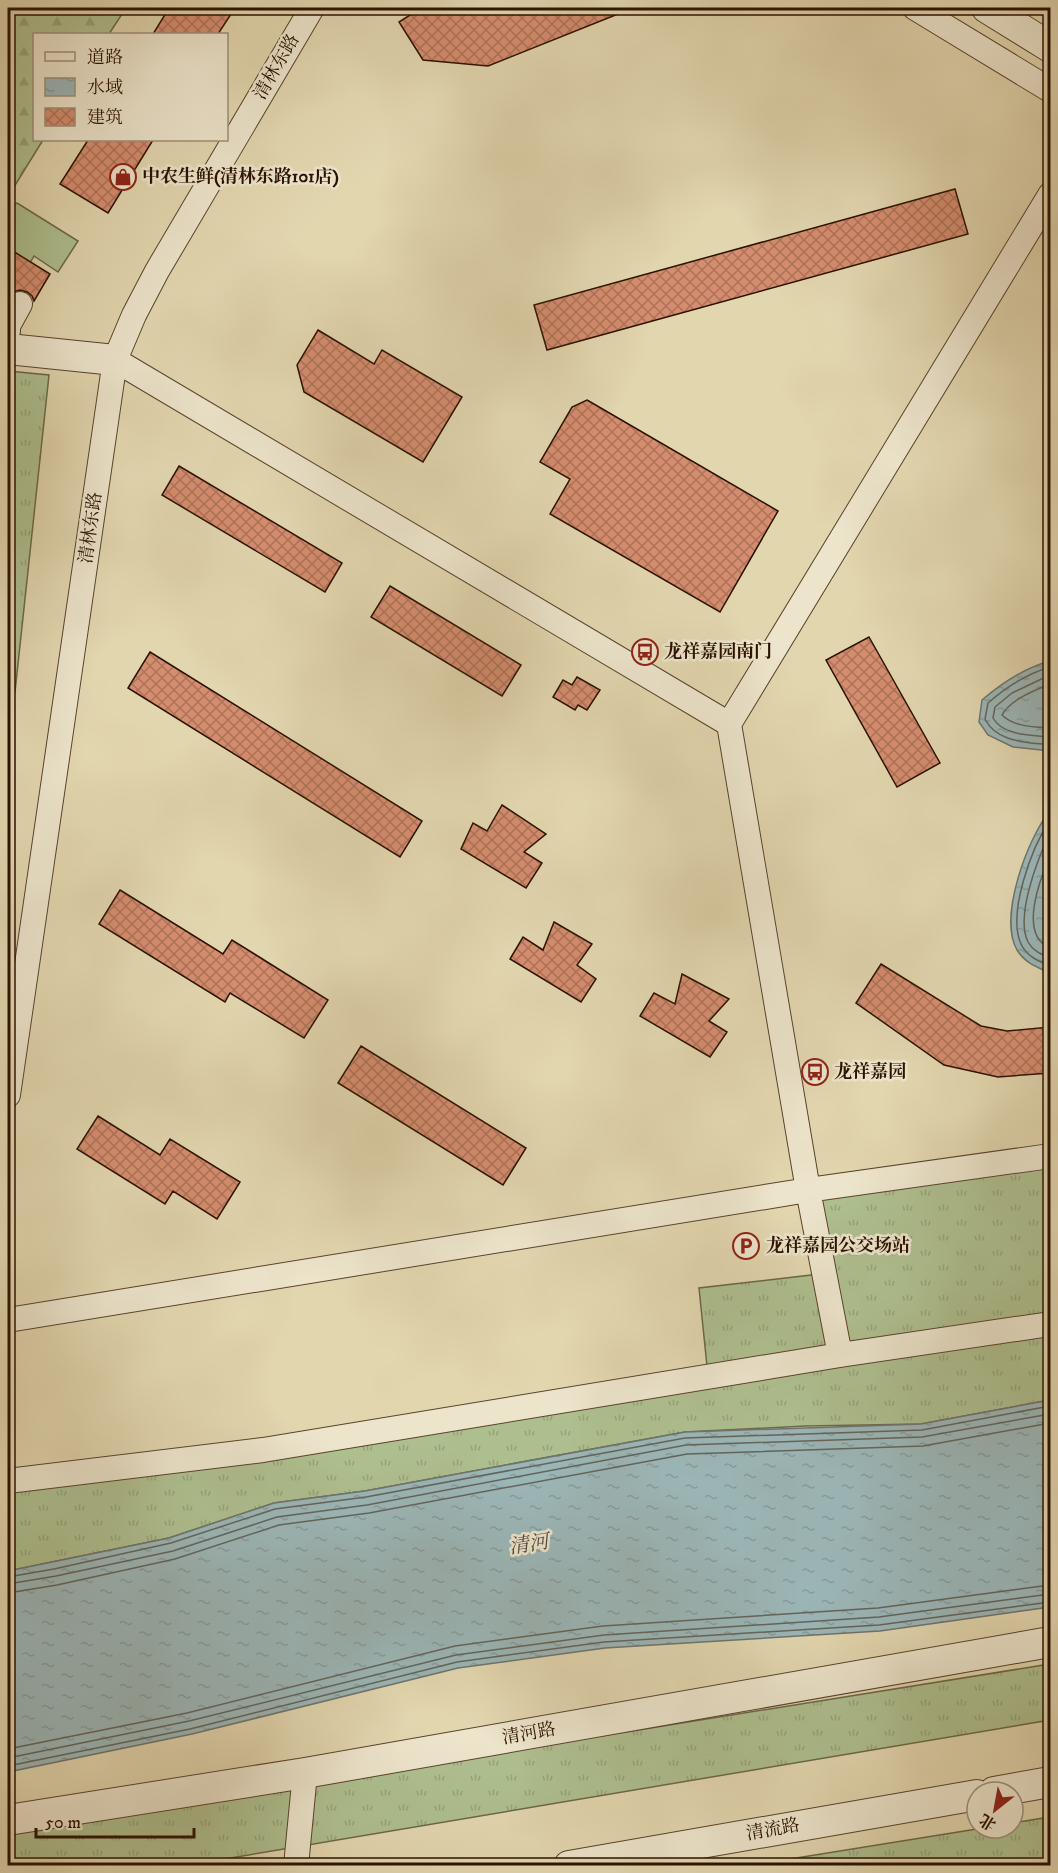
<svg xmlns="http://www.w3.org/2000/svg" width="1058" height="1873" font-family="'IM FELL DW Pica','Noto Serif SC',serif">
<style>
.grass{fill:url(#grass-tufts);stroke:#6c6848;stroke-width:1.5}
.forest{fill:url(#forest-firs);stroke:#6c6848;stroke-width:1.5}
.garden{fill:#aebf8f;stroke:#6c6848;stroke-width:1.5}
.water{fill:url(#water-ripples);stroke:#6e746e;stroke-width:1.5}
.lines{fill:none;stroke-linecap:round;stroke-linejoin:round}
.shore{stroke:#63645c;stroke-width:1.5}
.building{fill:url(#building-cross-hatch);stroke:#2b1200;stroke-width:1.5}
.minor-casing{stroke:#59432c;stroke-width:26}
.tertiary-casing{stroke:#59432c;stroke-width:32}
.minor{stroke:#ece4cb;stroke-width:24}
.tertiary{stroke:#ece4cb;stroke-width:30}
.labels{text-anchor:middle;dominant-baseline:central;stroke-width:5;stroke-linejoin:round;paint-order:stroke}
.street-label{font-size:18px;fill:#2b1200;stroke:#ece4cb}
.poi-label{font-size:18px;font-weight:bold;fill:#2b1200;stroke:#ece4cb;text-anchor:start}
.water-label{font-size:20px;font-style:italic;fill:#524b40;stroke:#ece4cb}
</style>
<defs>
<pattern id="grass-tufts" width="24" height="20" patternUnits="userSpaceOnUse" patternTransform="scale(1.5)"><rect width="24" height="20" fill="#aebf8f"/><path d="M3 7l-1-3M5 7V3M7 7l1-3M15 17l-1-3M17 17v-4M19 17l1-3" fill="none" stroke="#96a37a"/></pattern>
<pattern id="forest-firs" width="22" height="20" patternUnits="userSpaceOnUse" patternTransform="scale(1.5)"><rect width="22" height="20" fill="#aebf8f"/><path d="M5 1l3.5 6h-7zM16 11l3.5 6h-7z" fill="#96a37a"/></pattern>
<pattern id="water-ripples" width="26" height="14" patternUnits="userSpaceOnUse" patternTransform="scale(1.5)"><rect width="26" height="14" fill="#9bb6b7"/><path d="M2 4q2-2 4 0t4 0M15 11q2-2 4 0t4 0" fill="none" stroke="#869b9c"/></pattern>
<pattern id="building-cross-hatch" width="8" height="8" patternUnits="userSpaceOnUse" patternTransform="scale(1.5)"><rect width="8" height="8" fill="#d58d6f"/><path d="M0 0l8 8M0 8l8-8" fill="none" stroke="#ad7259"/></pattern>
</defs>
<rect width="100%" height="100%" fill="#e2d6af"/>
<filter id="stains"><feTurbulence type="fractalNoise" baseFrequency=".00333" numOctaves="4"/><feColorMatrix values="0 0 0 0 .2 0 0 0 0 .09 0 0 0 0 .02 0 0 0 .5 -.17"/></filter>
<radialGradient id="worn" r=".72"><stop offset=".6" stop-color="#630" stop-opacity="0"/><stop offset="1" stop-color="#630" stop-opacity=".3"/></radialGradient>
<!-- grass -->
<path class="grass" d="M8 371 49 375 15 692 8 694Z
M1050 1156V1400L921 1424 806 1426 685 1432 365 1491 274 1503 169 1538 8 1571V1481L708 1376 699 1288 828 1273 808 1190Z
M1050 1664V1720L189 1865 8 1866V1831Z
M1050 1817V1865H753L983 1828H1013V1823Z"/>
<!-- forest -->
<path class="forest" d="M16 8H126L109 34H34V140H43L14 187 8 190V21Z"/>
<!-- garden -->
<path class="garden" d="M17 203 78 241 58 272 34 256 30 263 12 252 8 242V208Z"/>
<!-- water -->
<path class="water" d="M1050 661V751L1013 747 988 735 979 722 982 700C1002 683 1024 668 1050 661Z
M1050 811V973C1037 967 1025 963 1017 950 998 917 1028 837 1050 811Z
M1050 1400V1607L880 1631 605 1648 458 1668 192 1734 8 1772V1571L169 1538 274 1503 365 1491 685 1432 921 1424Z"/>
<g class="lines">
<!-- shore -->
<path class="shore" d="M1050 667C1027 674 1006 687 988 703L985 719C997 743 1027 742 1050 745
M1050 675 1012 693 995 707 993 718C1003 736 1032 735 1050 737
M1050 684C1035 690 1010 700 1002 715 1014 727 1035 727 1050 728
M1050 820C1032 847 1007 913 1021 944 1027 957 1039 961 1050 966
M1050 833C1038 858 1015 916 1028 942 1033 951 1041 954 1050 958
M1050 856C1040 879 1018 935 1050 948
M8 1577 54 1569 171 1543 275 1509 366 1497 685 1438 922 1430 1050 1406
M8 1584 56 1576 173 1551 277 1517 367 1505 686 1445 922 1437 1050 1414
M8 1593 57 1585 175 1559 279 1525 369 1513 687 1454 923 1446 1050 1423
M8 1749 187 1713 455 1646 603 1626 878 1608 1050 1585
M8 1758 189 1721 456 1655 604 1635 879 1617 1050 1594
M8 1766 190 1729 457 1662 604 1642 879 1625 1050 1602"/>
</g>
<!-- building -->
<path class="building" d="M169 8H235L218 34H153Z
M421 8H633L488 66 423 60 399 22Z
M88 140H153L108 213 60 184Z
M955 189 968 234 547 350 534 305Z
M8 248 50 274 34 301 32 296 27 292 20 290 13 292 8 297Z
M318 330 374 364 382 350 462 397 423 462 304 392 297 365Z
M587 400 778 511 720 612 550 514 570 479 540 462 572 407Z
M179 466 342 563 325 592 162 495Z
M390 586 521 665 502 696 371 617Z
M869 637 940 763 897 787 826 660Z
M150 652 422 821 400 857 128 688Z
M577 677 600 690 587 710 578 705 575 710 553 697 563 680 572 685Z
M502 805 546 834 524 852 542 863 526 888 461 849 473 823 487 831Z
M120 890 223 954 232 940 328 1000 304 1038 230 993 225 1002 99 924Z
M554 922 592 944 577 965 596 979 581 1002 510 959 523 937 543 950Z
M881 964 981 1026 1007 1031 1050 1027V1073L998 1077 944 1065 856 1003Z
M682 974 729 999 709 1021 727 1032 710 1057 640 1016 654 993 675 1004Z
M361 1046 526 1148 503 1185 338 1083Z
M98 1116 160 1155 170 1139 240 1182 217 1219 173 1191 165 1204 77 1149Z"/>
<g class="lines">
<defs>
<path id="minor" d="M915 8 1050 90
M8 331V326L20 304
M115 360 729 724 808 1190 840 1355
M729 724 1050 195
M8 1095 115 360 134 315 157 271 312 8
M8 1320 808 1190 1050 1156
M8 1481 263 1450 840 1355 1050 1324
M296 1866 305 1773"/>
<path id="tertiary" d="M987 8 1050 47
M8 349 115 360
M994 1792 1050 1782
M8 1820 305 1773 1050 1642
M569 1866 977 1795"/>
</defs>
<!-- minor casing -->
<use href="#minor" class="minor-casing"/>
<!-- tertiary casing -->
<use href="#tertiary" class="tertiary-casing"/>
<!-- minor -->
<use href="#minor" class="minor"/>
<!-- tertiary -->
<use href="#tertiary" class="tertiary"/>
</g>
<!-- icons -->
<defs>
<symbol id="shop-ring" viewBox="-11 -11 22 22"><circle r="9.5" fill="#ece4cb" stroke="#8f2418" stroke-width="1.5"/><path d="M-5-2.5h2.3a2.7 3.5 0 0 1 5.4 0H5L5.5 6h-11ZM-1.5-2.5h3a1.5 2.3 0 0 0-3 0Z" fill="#8f2418"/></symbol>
<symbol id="bus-ring" viewBox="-11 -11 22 22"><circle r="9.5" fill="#ece4cb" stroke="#8f2418" stroke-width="1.5"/><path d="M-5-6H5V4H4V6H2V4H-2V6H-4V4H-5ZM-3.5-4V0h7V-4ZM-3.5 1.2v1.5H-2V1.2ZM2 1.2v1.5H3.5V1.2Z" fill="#8f2418"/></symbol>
<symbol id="parking-ring" viewBox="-11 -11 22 22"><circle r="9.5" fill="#ece4cb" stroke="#8f2418" stroke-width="1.5"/><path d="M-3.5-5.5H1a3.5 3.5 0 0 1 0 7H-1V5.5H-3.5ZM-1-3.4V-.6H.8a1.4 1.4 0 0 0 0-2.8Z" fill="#8f2418"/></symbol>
</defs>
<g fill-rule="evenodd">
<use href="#shop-ring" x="108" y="162" width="30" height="30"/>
<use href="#bus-ring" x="630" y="637" width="30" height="30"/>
<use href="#bus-ring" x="800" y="1057" width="30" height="30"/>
<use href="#parking-ring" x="731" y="1231" width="30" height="30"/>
</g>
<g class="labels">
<!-- street labels -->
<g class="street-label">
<text transform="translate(277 67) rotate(-60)">清林东路</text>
<text transform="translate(91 528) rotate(-82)">清林东路</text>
<text transform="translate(529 1734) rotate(-10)">清河路</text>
<text transform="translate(773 1830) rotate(-10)">清流路</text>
</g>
<!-- poi labels -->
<g class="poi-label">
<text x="142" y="177">中农生鲜(清林东路101店)</text>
<text x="664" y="652">龙祥嘉园南门</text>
<text x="834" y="1072">龙祥嘉园</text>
<text x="766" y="1246">龙祥嘉园公交场站</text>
</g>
<!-- water labels -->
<g class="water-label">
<text transform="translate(529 1545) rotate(-9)">清河</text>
</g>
</g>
<!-- margin -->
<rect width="1058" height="1873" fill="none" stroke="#e2d6af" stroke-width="30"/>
<rect x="9" y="9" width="1040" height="1855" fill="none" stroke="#2b1200" stroke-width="3"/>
<rect x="15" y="15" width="1028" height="1843" fill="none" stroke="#2b1200" stroke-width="1.5"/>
<!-- legend -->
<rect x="33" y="33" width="195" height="108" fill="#ece4cb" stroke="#9f907a" stroke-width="1.5"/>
<rect x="45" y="52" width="30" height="9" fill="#ece4cb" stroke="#9f907a" stroke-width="1.5"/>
<text x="87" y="63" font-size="18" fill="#2b1200">道路</text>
<rect x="45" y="78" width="30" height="18" fill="url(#water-ripples)" stroke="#9f907a" stroke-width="1.5"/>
<text x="87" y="93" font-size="18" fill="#2b1200">水域</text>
<rect x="45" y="108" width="30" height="18" fill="url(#building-cross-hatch)" stroke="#9f907a" stroke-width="1.5"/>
<text x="87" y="123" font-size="18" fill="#2b1200">建筑</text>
<!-- north arrow -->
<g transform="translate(995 1810) rotate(211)"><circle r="28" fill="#ece4cb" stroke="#9f907a" stroke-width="1.5"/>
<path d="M0-4.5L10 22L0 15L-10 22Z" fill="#8f2418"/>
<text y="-9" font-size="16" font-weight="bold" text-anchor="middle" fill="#2b1200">北</text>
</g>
<!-- scale -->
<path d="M36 1828v9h158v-9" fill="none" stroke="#2b1200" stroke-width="3"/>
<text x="45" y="1828" font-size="18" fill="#2b1200" stroke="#ece4cb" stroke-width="4.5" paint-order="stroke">50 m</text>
<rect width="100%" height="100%" filter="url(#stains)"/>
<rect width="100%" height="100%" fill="url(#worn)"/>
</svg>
